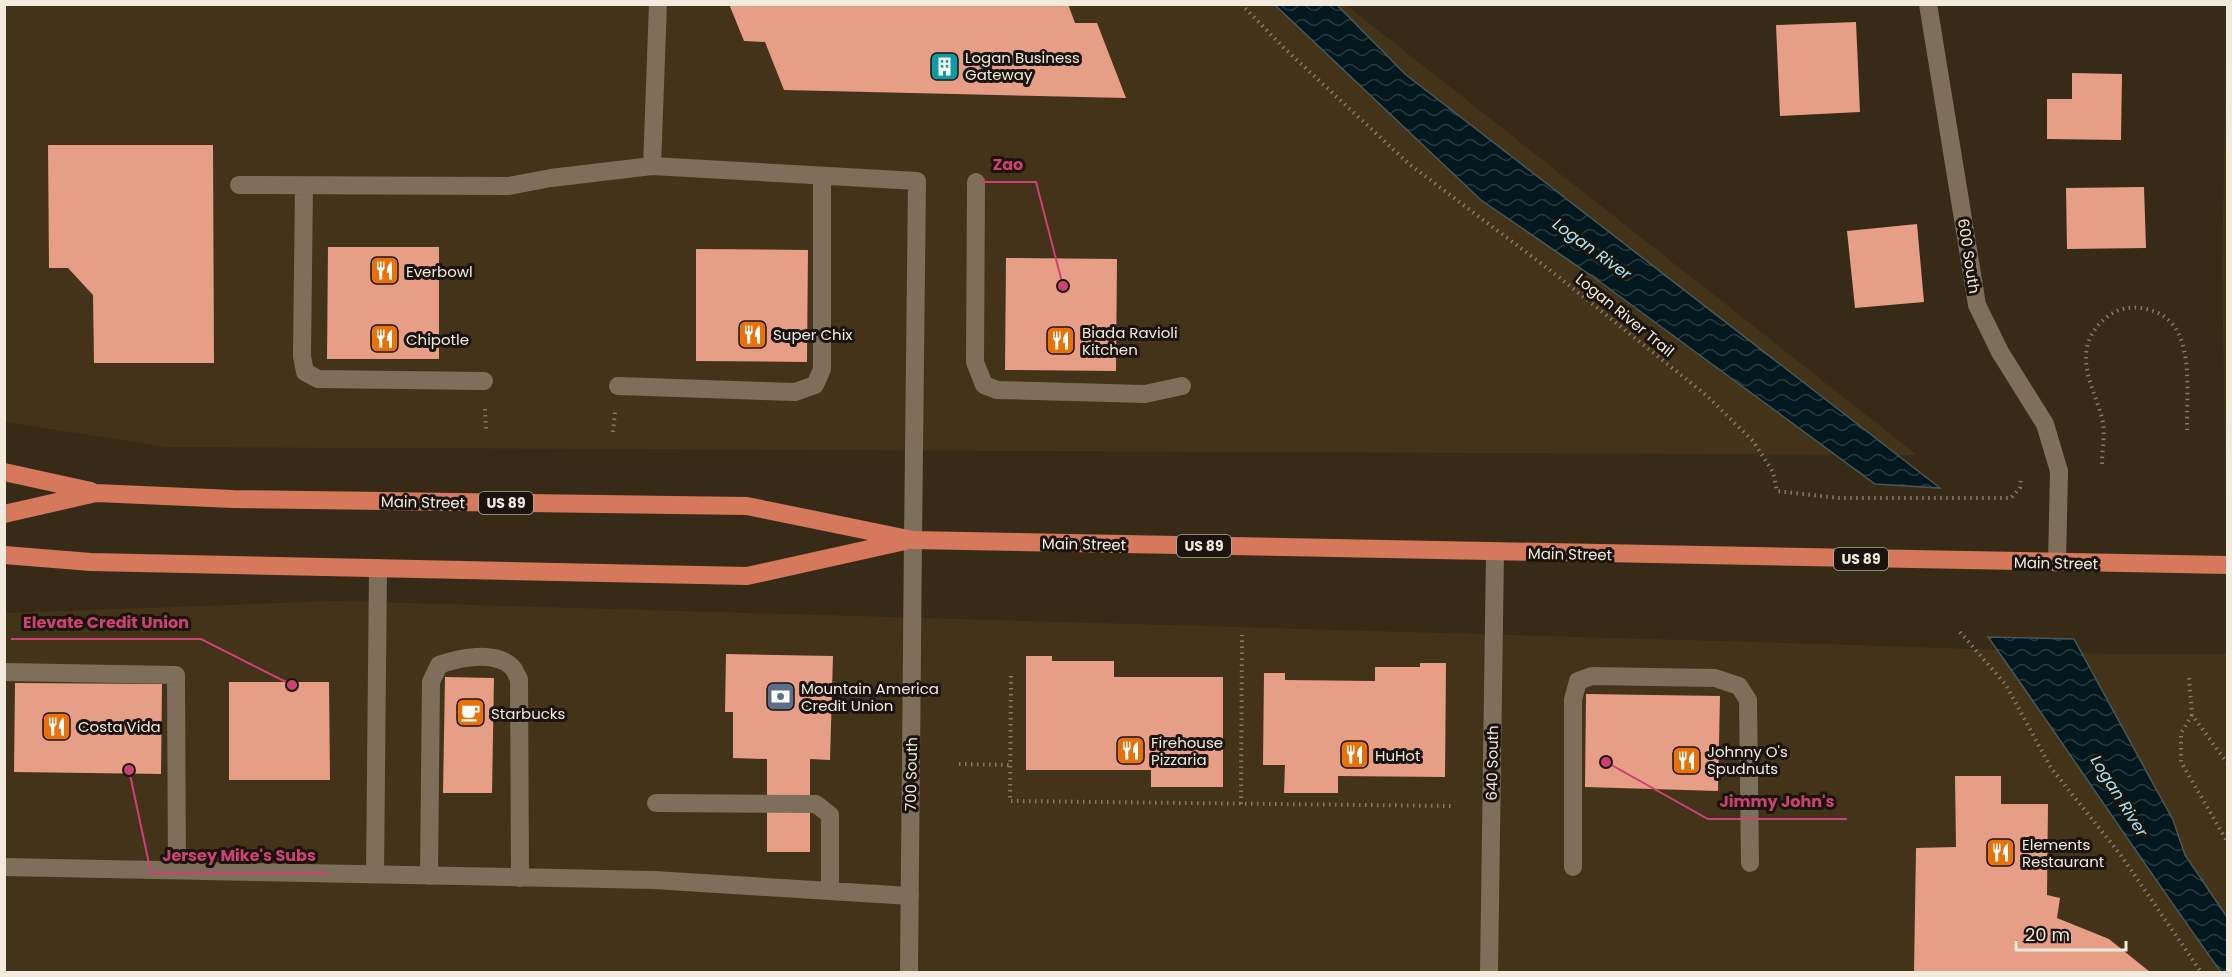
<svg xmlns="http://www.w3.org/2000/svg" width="2232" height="977" font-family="Poppins,sans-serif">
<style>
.built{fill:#433319}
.water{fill:url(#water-waves);stroke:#495758;stroke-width:1.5}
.building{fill:#e79e86}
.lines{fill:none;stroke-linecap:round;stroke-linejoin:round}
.path{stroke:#857a69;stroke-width:4;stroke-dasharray:1.5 4.5;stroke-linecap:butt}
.service{stroke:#7e6f5a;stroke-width:18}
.minor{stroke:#7e6f5a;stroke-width:18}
.tertiary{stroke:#7e6f5a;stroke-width:18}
.trunk{stroke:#d5785c;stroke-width:18}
.labels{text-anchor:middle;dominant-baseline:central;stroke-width:6;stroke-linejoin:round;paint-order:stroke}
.shield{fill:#1a140c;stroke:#b2aa9f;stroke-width:1.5}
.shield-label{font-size:14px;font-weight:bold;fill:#f3eade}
.poi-label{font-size:15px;fill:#f3eade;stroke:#1a140c;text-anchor:start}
.street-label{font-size:15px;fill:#f3eade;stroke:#1a140c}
.water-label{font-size:16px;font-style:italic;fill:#a1eaf8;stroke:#1a140c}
.leader{fill:none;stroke:#cc4275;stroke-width:2}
.callout-dot{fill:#cc4275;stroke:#1a140c;stroke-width:2}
.callout-label{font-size:16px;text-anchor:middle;font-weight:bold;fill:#cc4275;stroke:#1a140c;stroke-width:6;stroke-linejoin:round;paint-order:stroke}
</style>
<defs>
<pattern id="water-waves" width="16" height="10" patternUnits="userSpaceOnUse" patternTransform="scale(1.5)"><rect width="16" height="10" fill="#00181e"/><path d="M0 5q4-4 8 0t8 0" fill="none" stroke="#263a3e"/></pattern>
</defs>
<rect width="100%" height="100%" fill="#372b17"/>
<!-- built -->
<path class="built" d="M2227 4 2228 506H2226L2222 269Z
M4 5H1346L1917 455 168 447 5 422Z
M337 601 1854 645 2115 654H2227V972H5L4 613Z"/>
<!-- water -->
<path class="water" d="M1275 5H1337L1405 74 1940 488 1875 484 1599 281 1481 200Z
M1988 637 2074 639 2173 820 2185 855 2227 917V972H2221C2142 862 2067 748 1988 637Z"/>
<!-- building -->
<path class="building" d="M729 4H1068L1075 23H1097L1126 98 784 90 765 42 744 41Z
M1856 22 1860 112 1780 116 1776 25Z
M2072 73 2122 74 2121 140 2047 139V99H2072Z
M48 145H213L214 363H94L93 295 68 268H49Z
M2144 187 2146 248 2067 249 2066 188Z
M1917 224 1924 302 1855 308 1847 231Z
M328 247H439V359H327Z
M696 249 808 250 807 362 696 361Z
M1006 258 1117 259 1116 371 1005 370Z
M726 654 833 656 830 760 810 759V852H767V759L733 758V712H725Z
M1026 656H1052V661H1114V677H1223V787H1151V770H1026Z
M1420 663H1446L1445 777 1338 776V793H1284L1285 765H1263L1264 673H1285V680L1375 681V667H1420Z
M445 677 494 678 492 793H443Z
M229 682H329L330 780H229Z
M15 683 162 684 161 774 14 772Z
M1586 694 1720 696 1718 791 1585 787Z
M1955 776H2001V804H2048L2047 895 2060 898 2057 918 2109 939 2150 972H1914L1916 848 1956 847Z"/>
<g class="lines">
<!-- path -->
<path class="path" d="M1241 4 1283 47 1409 164 1551 271 1706 395 1753 441 1773 472 1777 491 1838 498H2011L2020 488 2021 477
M485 409 486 429
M613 432 615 412
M2102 464C2102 451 2105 436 2103 423 2098 397 2080 371 2088 343 2093 328 2107 313 2123 309 2135 306 2147 308 2158 313 2196 330 2186 395 2187 430
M1960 632 2006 685 2051 768 2120 854 2201 972
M1011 676 1010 801 1453 806
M2189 678 2192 715 2228 764
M2192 715 2181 733V762L2228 843
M959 764 1010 765
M1241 804 1242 635"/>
<!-- service -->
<path class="service" d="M652 166 658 4
M976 182 975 362 984 385 997 390 1145 394 1182 386
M239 185 509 186 551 178 652 166 917 181 913 540
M304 185 302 356 305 372 318 379 484 381
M618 386 795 392 815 385 822 369V176
M4 672 176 675 177 870
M656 803 816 804 830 815V891
M4 867 654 880 910 896
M1573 867V700L1578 681 1592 676 1715 678 1739 686 1748 700 1750 863
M375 874 378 568
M429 876 431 682 439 665C458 658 495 650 512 667 515 670 517 676 519 679L520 878"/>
<!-- minor -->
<path class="minor" d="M1928 4 1977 305 2000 352 2045 424 2059 471 2057 563
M1489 972 1495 553"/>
<!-- tertiary -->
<path class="tertiary" d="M909 972 913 540"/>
<!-- trunk -->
<path class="trunk" d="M4 472 91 491
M4 514 96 493 233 499 747 506 913 540 2228 565
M4 555 91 562 747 576 905 541"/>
</g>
<!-- icons -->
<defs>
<symbol id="building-square" viewBox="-11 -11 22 22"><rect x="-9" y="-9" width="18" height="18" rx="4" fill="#0f9aa8" stroke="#1a140c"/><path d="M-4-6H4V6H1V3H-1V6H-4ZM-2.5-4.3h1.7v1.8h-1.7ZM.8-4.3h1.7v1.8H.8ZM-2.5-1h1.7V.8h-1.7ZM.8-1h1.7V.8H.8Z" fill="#fff"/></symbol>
<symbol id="restaurant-square" viewBox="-11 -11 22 22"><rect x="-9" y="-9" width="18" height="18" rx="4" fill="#e8710a" stroke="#1a140c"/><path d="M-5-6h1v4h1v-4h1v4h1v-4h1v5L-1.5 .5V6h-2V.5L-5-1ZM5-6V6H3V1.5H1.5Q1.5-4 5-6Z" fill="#fff"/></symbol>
<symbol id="bank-square" viewBox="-11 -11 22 22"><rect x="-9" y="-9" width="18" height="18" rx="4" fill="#5c6f8a" stroke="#1a140c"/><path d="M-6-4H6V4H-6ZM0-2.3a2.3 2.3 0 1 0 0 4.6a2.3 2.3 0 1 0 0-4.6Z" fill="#fff"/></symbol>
<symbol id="cafe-square" viewBox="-11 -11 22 22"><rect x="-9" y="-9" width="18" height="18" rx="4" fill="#e8710a" stroke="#1a140c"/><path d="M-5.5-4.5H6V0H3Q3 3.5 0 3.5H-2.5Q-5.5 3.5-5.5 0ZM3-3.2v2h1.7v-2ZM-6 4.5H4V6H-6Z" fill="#fff"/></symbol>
</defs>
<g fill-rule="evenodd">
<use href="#building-square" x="928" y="50" width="33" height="33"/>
<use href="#restaurant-square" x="368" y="254" width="33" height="33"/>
<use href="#restaurant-square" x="736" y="318" width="33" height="33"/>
<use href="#restaurant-square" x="368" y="322" width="33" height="33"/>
<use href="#restaurant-square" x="1044" y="324" width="33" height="33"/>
<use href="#bank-square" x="764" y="680" width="33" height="33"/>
<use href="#cafe-square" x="454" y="696" width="33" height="33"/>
<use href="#restaurant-square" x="40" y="710" width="33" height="33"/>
<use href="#restaurant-square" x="1114" y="734" width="33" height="33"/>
<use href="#restaurant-square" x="1338" y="738" width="33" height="33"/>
<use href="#restaurant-square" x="1670" y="744" width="33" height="33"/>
<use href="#restaurant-square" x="1984" y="836" width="33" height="33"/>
</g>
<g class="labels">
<!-- shield labels -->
<g class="shield">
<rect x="479" y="492" width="54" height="22" rx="4.5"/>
<rect x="1177" y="535" width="54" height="22" rx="4.5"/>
<rect x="1834" y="548" width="54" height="22" rx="4.5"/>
</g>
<g class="shield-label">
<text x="506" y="503">US 89</text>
<text x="1204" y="546">US 89</text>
<text x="1861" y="559">US 89</text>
</g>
<!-- poi labels -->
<g class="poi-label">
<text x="965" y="57">Logan Business<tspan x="965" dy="17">Gateway</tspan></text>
<text x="406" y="271">Everbowl</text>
<text x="1082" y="332">Biada Ravioli<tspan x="1082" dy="17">Kitchen</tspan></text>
<text x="773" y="334">Super Chix</text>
<text x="406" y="339">Chipotle</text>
<text x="801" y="688">Mountain America<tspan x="801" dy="17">Credit Union</tspan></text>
<text x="491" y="713">Starbucks</text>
<text x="78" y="726">Costa Vida</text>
<text x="1151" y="742">Firehouse<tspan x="1151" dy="17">Pizzaria</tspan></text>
<text x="1707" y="751">Johnny O's<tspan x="1707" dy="17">Spudnuts</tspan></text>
<text x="1375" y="755">HuHot</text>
<text x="2022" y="844">Elements<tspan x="2022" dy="17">Restaurant</tspan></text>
</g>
<!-- street labels -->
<g class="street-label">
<text transform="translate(1969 256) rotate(81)">600 South</text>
<text transform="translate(1625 315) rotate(39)">Logan River Trail</text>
<text transform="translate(423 502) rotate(1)">Main Street</text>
<text transform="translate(1084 544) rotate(1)">Main Street</text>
<text transform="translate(1570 554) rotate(1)">Main Street</text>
<text transform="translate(2056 563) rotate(1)">Main Street</text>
<text transform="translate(1492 763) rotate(-89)">640 South</text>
<text transform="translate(911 774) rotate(-89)">700 South</text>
</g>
<!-- water labels -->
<g class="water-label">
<text transform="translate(1592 249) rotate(36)">Logan River</text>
<text transform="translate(2119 796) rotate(58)">Logan River</text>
</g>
</g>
<!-- callouts -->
<path class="leader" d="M1063 286L1036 182H981M292 685L201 639H11M1606 762L1708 819H1847M129 770L151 873H328"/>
<g class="callout-dot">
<circle cx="1063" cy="286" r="6"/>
<circle cx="292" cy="685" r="6"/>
<circle cx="1606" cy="762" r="6"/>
<circle cx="129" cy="770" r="6"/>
</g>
<g class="callout-label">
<text x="1008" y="170">Zao</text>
<text x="106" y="628">Elevate Credit Union</text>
<text x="1777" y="807">Jimmy John's</text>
<text x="239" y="861">Jersey Mike's Subs</text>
</g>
<!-- border -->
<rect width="2232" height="977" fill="none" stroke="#f3eade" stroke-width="12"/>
<!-- scale -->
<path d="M2016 941v9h110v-9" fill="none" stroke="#f3eade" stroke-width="3"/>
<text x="2025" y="941" font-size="18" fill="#f3eade" stroke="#1a140c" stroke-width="4.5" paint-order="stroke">20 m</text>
</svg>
